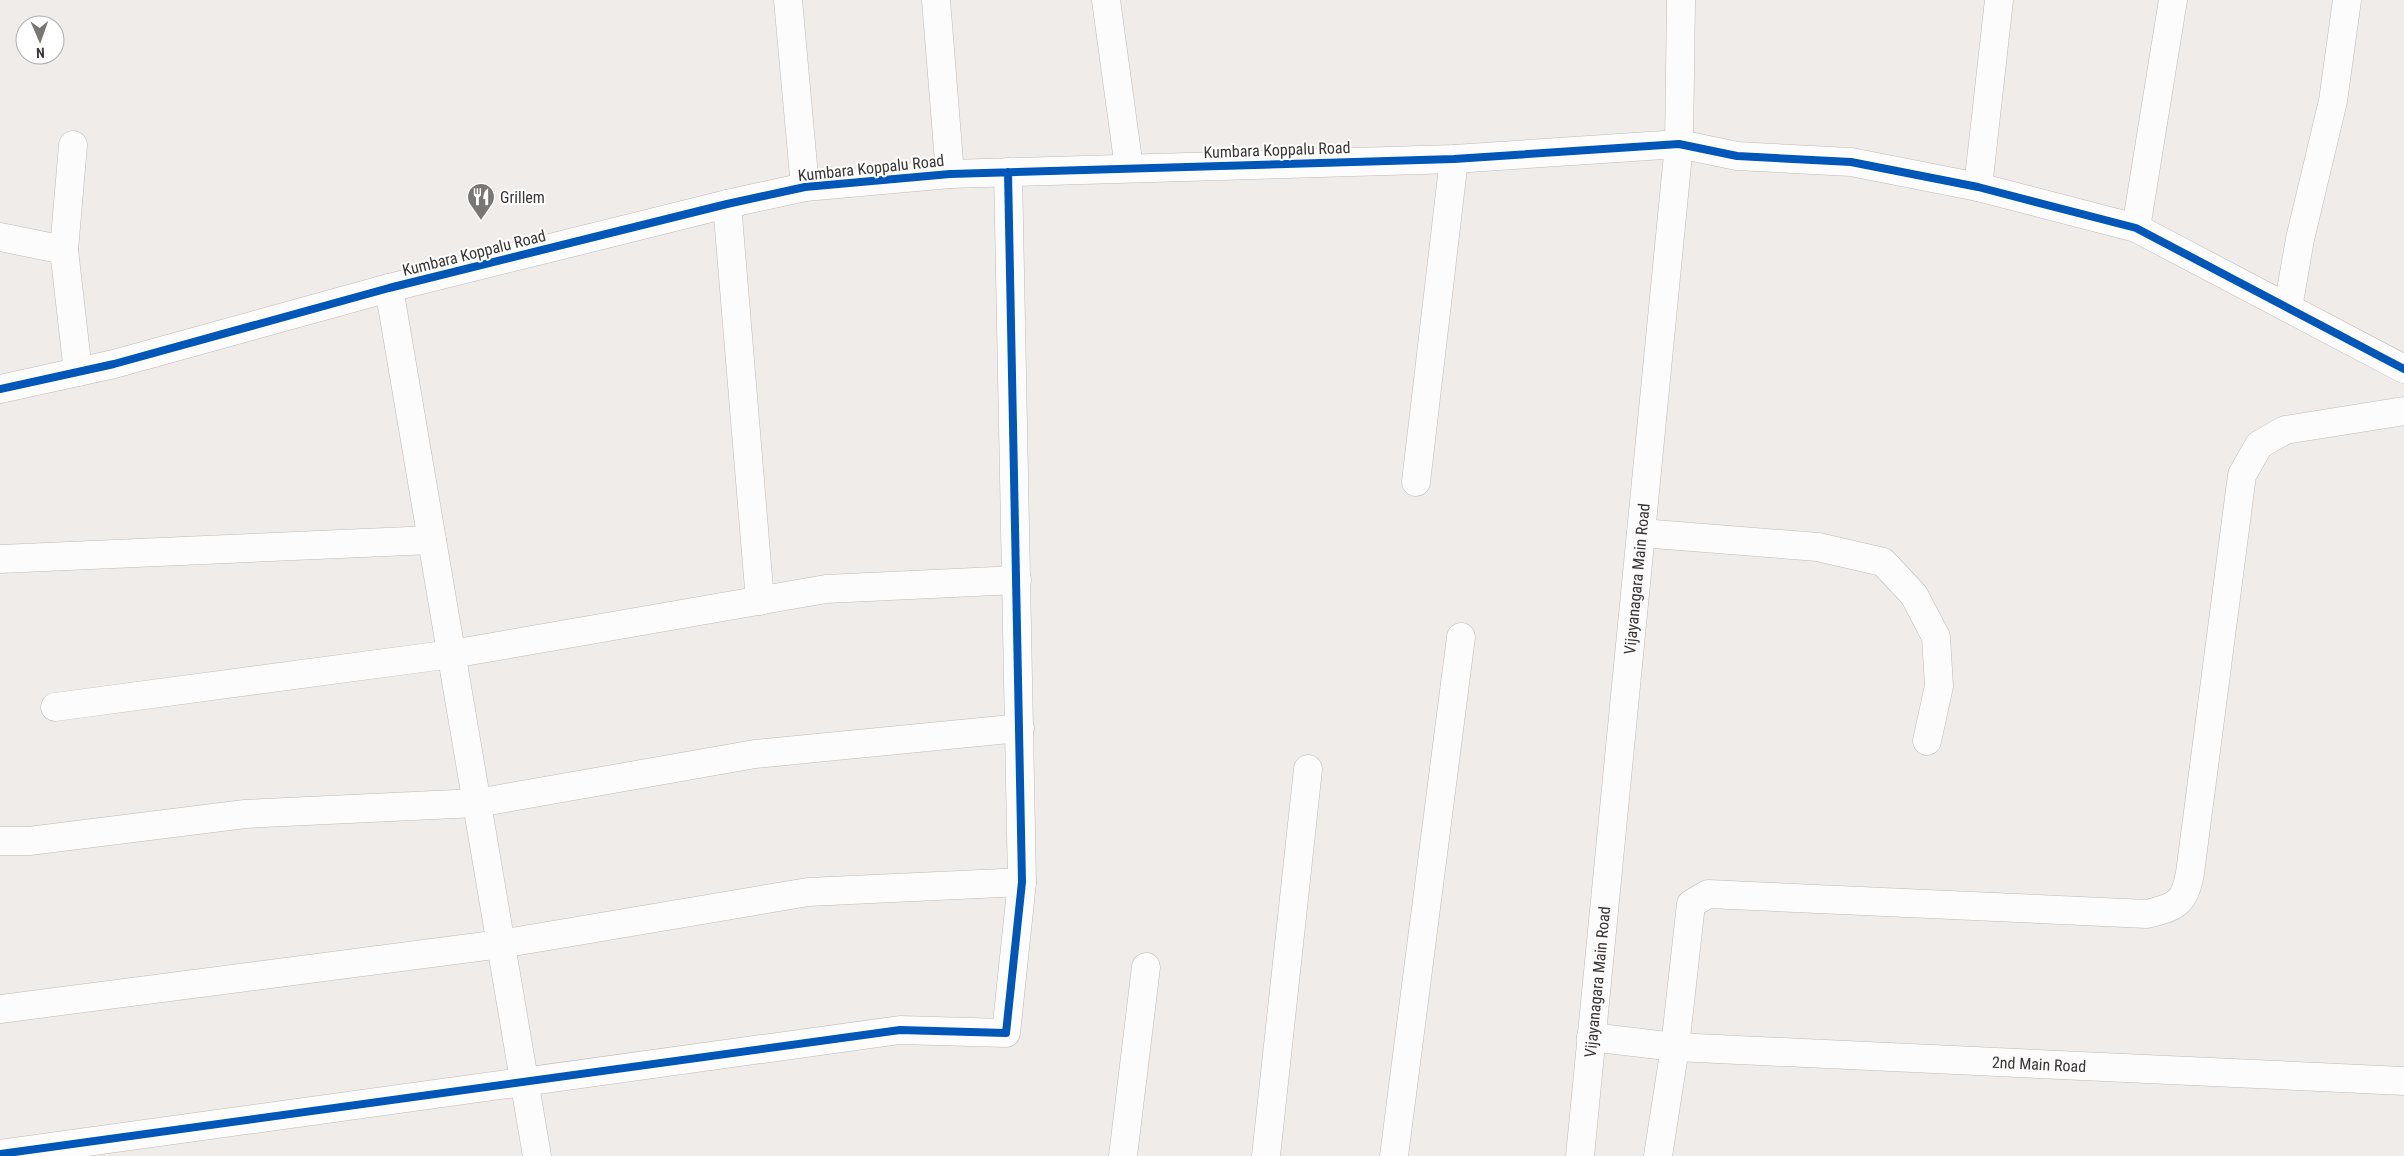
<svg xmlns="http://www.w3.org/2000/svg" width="2404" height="1156" font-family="'Roboto Condensed',sans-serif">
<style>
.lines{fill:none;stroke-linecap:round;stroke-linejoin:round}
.minor-casing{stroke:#bdbab8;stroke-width:29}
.minor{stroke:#fdfcfc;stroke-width:28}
.cycleway-casing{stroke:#fff;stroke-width:11}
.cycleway{stroke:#0057b8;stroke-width:8}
.labels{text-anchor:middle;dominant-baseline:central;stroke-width:4;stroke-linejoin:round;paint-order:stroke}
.street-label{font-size:16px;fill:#393635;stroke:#fff}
.poi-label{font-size:16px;fill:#393635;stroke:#fff;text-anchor:start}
</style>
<rect width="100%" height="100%" fill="#f0ece9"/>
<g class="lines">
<defs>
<g id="minor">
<path d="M788 0 805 187"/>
<path d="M936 0 950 174"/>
<path d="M1106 0 1129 168"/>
<path d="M73 145 64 250 78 372"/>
<path d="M1978 187 1999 0"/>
<path d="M727 204 760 601"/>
<path d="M2136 228 2173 0"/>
<path d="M0 237 64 250"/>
<path d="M389 288 537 1156"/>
<path d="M2288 308 2300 239 2333 101 2347 0"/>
<path d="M0 389 114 364 389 288 727 204 805 187 950 174 1454 159 1679 144 1737 156 1851 162 1978 187 2136 228 2404 369"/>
<path d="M1416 482 1454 159"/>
<path d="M1641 533 1818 547 1883 562 1914 595 1936 637 1939 686 1927 741"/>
<path d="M0 559 432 540"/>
<path d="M55 707 452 654 826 589 1017 580"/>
<path d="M0 841H29L245 814 477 803 755 754 1020 728"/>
<path d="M0 1009 501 944 808 892 1022 882"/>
<path id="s1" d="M1591 1037 1675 1047 2404 1081"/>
<path d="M0 1154 900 1030 1006 1033 1022 882 1008 172"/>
<path d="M1123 1156 1146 967"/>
<path d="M1266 1156 1308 769"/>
<path d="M1394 1156 1461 637"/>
<path id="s2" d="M1580 1156 1679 144 1681 0"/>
<path d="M1658 1156 1675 1047 1691 904 1708 894 2147 914C2175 907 2185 904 2190 873L2242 475 2259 445 2285 430 2404 411"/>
</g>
</defs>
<!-- minor casing -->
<use href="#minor" class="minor-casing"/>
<!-- minor -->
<use href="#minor" class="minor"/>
<defs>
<path id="cycleway" d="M0 389 114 364 389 288 727 204 805 187 950 174 1454 159 1679 144 1737 156 1851 162 1978 187 2136 228 2404 369
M0 1154 900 1030 1006 1033 1022 882 1008 172"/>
</defs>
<!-- cycleway casing -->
<use href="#cycleway" class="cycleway-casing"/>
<!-- cycleway -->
<use href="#cycleway" class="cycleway"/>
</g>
<!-- icons -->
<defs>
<symbol id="restaurant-pin" viewBox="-11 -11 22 30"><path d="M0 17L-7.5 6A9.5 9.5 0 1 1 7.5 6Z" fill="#797674" stroke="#fff"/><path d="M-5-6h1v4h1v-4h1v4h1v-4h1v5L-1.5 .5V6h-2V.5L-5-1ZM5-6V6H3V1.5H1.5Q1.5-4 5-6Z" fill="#fff"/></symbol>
</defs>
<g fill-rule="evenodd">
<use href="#restaurant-pin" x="465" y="181" width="32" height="43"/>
</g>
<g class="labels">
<!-- street labels -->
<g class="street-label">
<text transform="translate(1277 150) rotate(-2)">Kumbara Koppalu Road</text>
<text transform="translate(871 168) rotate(-6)">Kumbara Koppalu Road</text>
<text transform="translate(474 253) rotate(-14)">Kumbara Koppalu Road</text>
<text stroke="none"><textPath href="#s2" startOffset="580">Vijayanagara Main Road</textPath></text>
<text stroke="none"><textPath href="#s2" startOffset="175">Vijayanagara Main Road</textPath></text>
<text stroke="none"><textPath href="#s1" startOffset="449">2nd Main Road</textPath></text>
</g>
<!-- poi labels -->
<g class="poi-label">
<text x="500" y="197">Grillem</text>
</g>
</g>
<!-- north arrow -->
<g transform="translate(40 40) rotate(178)"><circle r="24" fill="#ffffff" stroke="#b0afae"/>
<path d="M0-4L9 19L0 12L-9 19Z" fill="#797674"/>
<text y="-8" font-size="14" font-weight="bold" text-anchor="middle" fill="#393635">N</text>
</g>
</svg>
